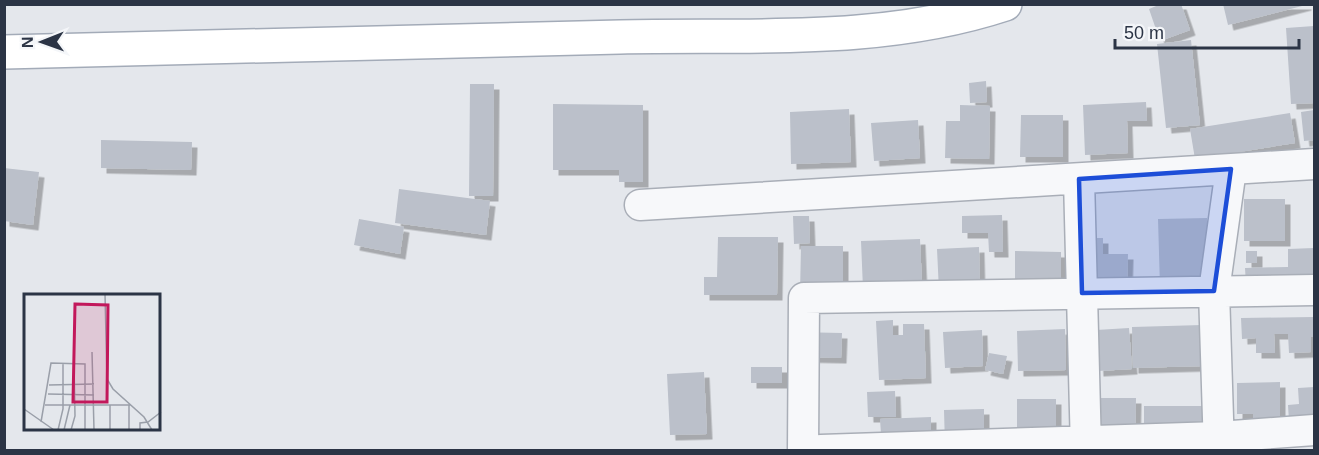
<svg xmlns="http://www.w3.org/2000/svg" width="1319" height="455" font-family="Arial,sans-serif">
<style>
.building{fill:#bbc0ca;filter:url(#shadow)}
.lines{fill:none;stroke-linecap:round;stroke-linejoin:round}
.minor-casing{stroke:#a9aeb7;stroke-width:33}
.major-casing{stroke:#a3abb8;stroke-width:36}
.minor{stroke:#f7f8fa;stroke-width:30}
.major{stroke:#fff;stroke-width:33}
.marked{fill:#1d4ed8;fill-opacity:0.2;stroke:#1d4ed8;stroke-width:4.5;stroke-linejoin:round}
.inset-road{fill:none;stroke:#9a9fa9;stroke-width:1.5}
.view{fill:#c2185b;fill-opacity:0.15;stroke:#c2185b;stroke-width:3}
.inset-edge{fill:none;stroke:#2b3445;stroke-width:3}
</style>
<defs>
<filter id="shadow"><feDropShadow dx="5.5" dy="5.5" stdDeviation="0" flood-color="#0004"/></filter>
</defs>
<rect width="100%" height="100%" fill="#e4e7ec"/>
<!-- building -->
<path class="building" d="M1161 4H1181L1190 30 1160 41 1149 9Z
M1223 4H1306V5L1228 25Z
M1314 26V103L1291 104 1286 28Z
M1191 40 1200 125 1166 128 1157 44Z
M986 81 987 102 970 103 969 83Z
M470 84H494L493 196H469Z
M1146 102 1147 121H1127L1128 153 1085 155 1083 105Z
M553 104 643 105V182H619V170H553Z
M960 105 990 106 989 159 945 158 946 121H960Z
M849 109 851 162 791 164 790 112Z
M1314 110V140L1304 141 1301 112Z
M1290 113 1295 143 1195 159 1190 129Z
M1021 115H1063V157H1020Z
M918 120 920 158 874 161 871 123Z
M101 140 192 142 191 170 101 168Z
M4 168 39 172 33 225 4 221Z
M399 189 490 201 486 235 395 223Z
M1244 199H1285V241H1244Z
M1002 215 1003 252H989L988 233H962V216Z
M793 216H809L810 243 794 244Z
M1207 218 1208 287 1160 288 1158 219Z
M359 219 404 227 400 254 354 245Z
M718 237H778L777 295H704V277H717Z
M1090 238H1103V254H1128L1127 289H1089Z
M920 239 922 286 863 289 861 241Z
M801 246H843V294H800Z
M979 247 980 289 939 291 937 249Z
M1314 248V282L1246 284 1245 268 1288 267V249Z
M1015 251 1061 252V286H1015Z
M1246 251H1257V263H1246Z
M1314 317V337H1311V352L1289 353 1288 334H1274L1275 353H1256V338L1242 339 1241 318Z
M893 320V335H903V324H924L926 378 879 380 876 321Z
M1202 325 1203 366 1133 368 1132 327Z
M1129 328 1132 369 1098 371 1096 330Z
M1065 329 1066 370 1018 371 1017 331Z
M982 330 983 366 945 368 943 332Z
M796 332 842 333 841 358 795 357Z
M989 353 1007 356 1003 374 985 370Z
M751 367H782V383H751Z
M704 372 707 434 670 435 667 374Z
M1280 382V426H1253V414H1237V383Z
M1314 387V420L1289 421 1288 405 1299 404 1298 388Z
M895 391 896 417H868L867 392Z
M1099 398H1136L1135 443H1099Z
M1017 399H1056V445H1017Z
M1144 406H1208L1207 442H1144Z
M984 409V446H945L944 410Z
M931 417V447L882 449 880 419Z"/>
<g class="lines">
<defs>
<path id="minor" d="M1079 179 1086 450
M640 205 1314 164
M803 450 804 298 1314 290
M821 450 1219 437 1314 430
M1219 450 1214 291 1231 169"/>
<path id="major" d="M4 52C210 47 415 42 620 37 748 34 881 45 1005 4"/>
</defs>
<!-- minor casing -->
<use href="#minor" class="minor-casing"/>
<!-- major casing -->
<use href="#major" class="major-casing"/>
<!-- minor -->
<use href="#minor" class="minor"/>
<!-- major -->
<use href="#major" class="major"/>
</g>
<!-- marked area -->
<path class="marked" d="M1231 169 1214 291 1082 293 1079 179Z"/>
<!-- overview -->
<g transform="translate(24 294)">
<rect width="136" height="136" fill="#e4e7ec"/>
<path class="inset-road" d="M81 0 83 85 89 95 120 123 128 136M68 58 70 136M25 91 70 90M24 100 70 101M21 111H107M105 111V136M0 115 30 136M17 128 27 69 61 70V136M34 136 39 115V69M40 136 46 111M47 136 51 122 50 69M86 136V111M116 136V129L124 128 137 118"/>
<path class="view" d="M51 10 84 11 83 108H49Z"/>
<rect width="136" height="136" class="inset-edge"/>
</g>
<!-- border -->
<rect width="1319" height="455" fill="none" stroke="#2b3445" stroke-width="12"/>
<!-- north arrow -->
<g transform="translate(42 42) rotate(269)" stroke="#f4f6f9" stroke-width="4.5" paint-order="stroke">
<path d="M0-4.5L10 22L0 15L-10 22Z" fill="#2b3445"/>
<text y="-9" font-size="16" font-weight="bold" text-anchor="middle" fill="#2b3445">N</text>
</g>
<!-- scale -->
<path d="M1115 39v9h184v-9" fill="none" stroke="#2b3445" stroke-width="3"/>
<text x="1124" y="39" font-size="18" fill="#2b3445" stroke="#f4f6f9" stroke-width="4.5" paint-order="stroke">50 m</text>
</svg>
